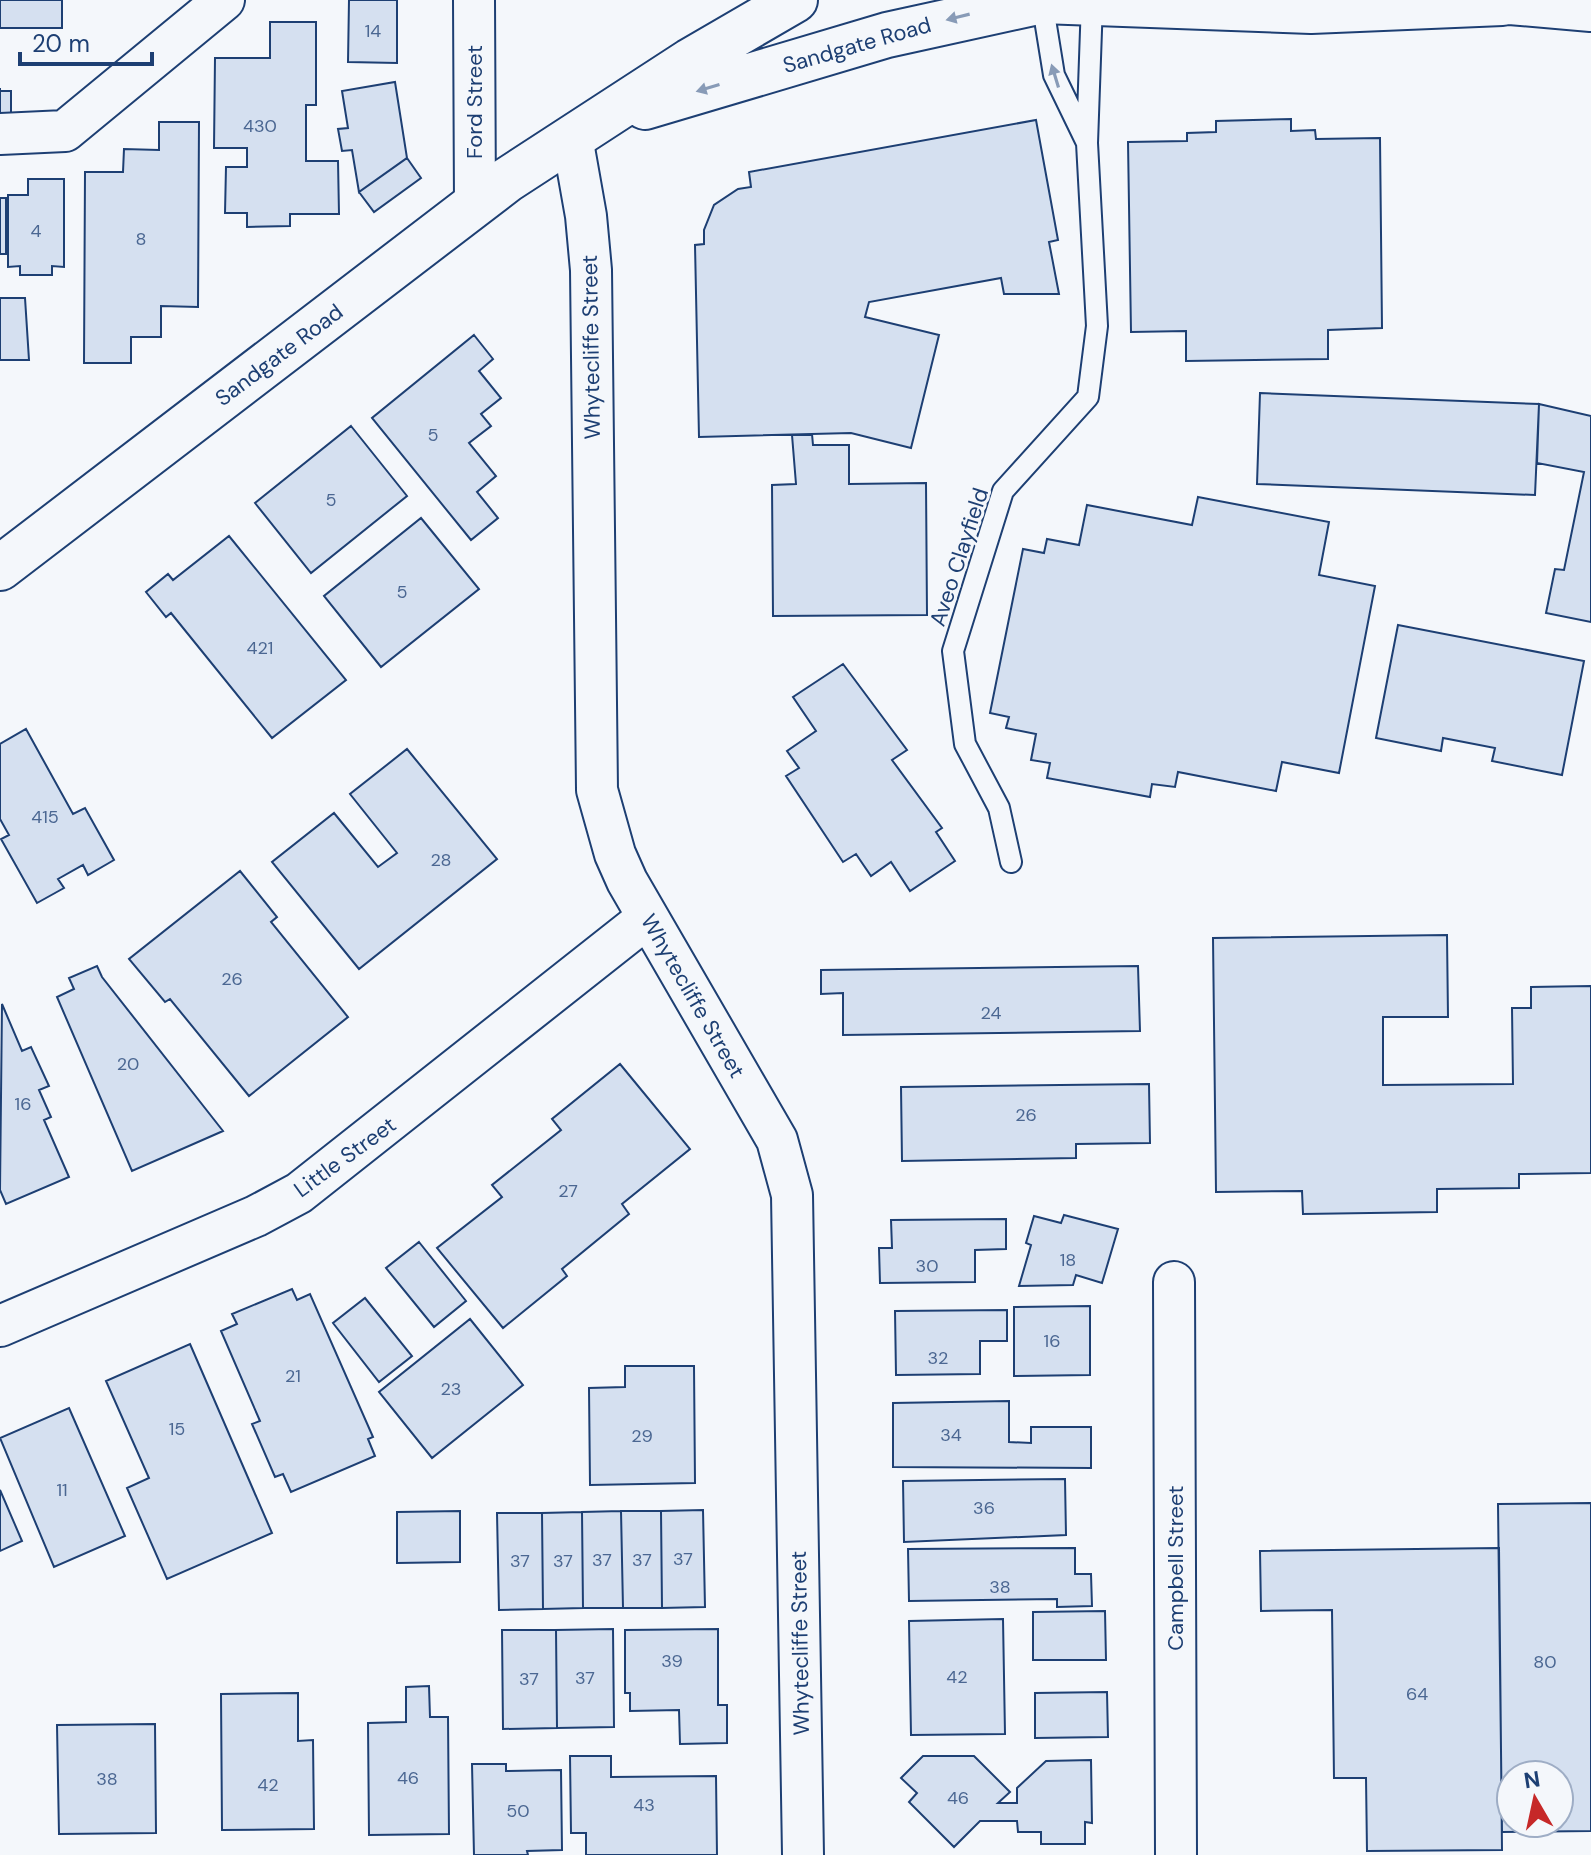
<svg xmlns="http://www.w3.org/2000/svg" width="1591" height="1855" font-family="'DM Sans',sans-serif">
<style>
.building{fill:#d5e0f0;stroke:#1d3f73;stroke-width:2;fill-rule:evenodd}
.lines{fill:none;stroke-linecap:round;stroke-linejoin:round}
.lane-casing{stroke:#1d3f73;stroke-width:24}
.street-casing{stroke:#1d3f73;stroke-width:44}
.highway-casing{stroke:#1d3f73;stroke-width:48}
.lane{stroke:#f4f7fb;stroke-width:20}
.street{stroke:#f4f7fb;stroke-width:40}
.highway{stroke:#f4f7fb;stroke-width:44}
.oneway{fill:#889bb7}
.labels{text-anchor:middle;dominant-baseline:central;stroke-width:6;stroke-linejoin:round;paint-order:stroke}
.number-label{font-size:18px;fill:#4b6792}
.street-label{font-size:22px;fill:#1d3f73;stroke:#f4f7fb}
</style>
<rect width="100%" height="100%" fill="#f4f7fb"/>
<!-- building -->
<path class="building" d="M0 0H62V28H0Z
M349 0H397V63L348 62Z
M270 22H316V105H306V161H338L339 214H290V226L247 227V213H225L226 167H247V148H214L215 58H270Z
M395 82 407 158 359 192 352 150 342 151 338 129 348 128 342 91Z
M0 88V91H11V116H0Z
M1291 119V131L1315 130 1316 139 1380 138 1382 328 1328 330V359L1186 361V331L1131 332 1128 142 1187 141V133L1216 132V121Z
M1036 120 1058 240 1049 242 1059 294H1004L1001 278 869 302 865 317 939 335 911 448 851 433 699 437 695 245 704 244V230L714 205 738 189 751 187 749 172Z
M159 122H199L198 307 161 306V337H131V363H84L85 172H123L124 149 159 150Z
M407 158 421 178 374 212 359 192Z
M28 179H64V267L52 266V275H20V266L8 267V195H28Z
M0 198H6V254H0Z
M0 298H25L29 360H0Z
M474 335 493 359 479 371 501 398 481 414 491 426 469 443 496 476 477 492 498 518 471 540 372 418Z
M1260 393 1539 404 1535 495 1257 484Z
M1539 404 1591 416V622L1546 613 1555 569 1564 570 1584 472 1537 463Z
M351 426 407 496 311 573 255 503Z
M812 434 813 445H849V484L926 483 927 615 773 616 772 485 796 484 792 435Z
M1198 497 1329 522 1319 575 1375 586 1339 773 1282 762 1276 791 1178 772 1175 787 1152 784 1150 797 1047 778 1050 763 1031 760 1036 734 1006 728 1009 717 990 713 1023 549 1044 553 1047 539 1079 545 1087 505 1192 525Z
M421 518 479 589 381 667 324 596Z
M229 536 346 680 272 738 171 613 166 617 146 592 168 574 173 580Z
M1398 625 1584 661 1562 775 1492 761 1495 748 1443 738 1441 751 1376 738Z
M843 664 907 750 892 760 942 828 936 832 955 861 910 891 891 862 871 876 856 854 843 862 786 776 799 768 787 751 816 731 793 697Z
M26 729 73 814 85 808 114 860 88 875 83 865 58 879 64 888 37 903 1 839 9 835 0 819V744Z
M407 749 497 859 359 969 272 862 334 813 378 867 397 853 350 794Z
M240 871 277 917 271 922 348 1017 249 1096 170 999 165 1002 129 959Z
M1447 935 1448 1017H1383V1085L1513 1084 1512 1008H1531V987L1591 986V1173L1519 1174V1188L1437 1189V1212L1303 1214 1302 1191 1216 1192 1213 938Z
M97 966 102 977 223 1131 132 1171 57 997 74 989 69 978Z
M1138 966 1140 1031 843 1035V993L821 994V970Z
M2 1004 22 1051 31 1047 49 1086 39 1090 51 1117 44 1120 69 1177 6 1204 0 1190Z
M620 1064 690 1149 622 1204 629 1214 562 1269 567 1276 503 1328 437 1248 502 1197 492 1185 561 1130 552 1119Z
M1149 1084 1150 1143 1076 1144V1158L902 1161 901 1087Z
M1064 1215 1118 1229 1102 1283 1076 1275 1073 1285 1019 1286 1031 1245 1026 1243 1034 1216 1061 1223Z
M1006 1219V1249L975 1250V1282L880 1283 879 1248H892L891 1220Z
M419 1242 466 1301 434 1327 386 1268Z
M292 1289 297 1300 310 1294 373 1437 368 1439 375 1456 291 1492 283 1474 275 1477 252 1424 260 1421 221 1331 237 1324 232 1314Z
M365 1298 412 1356 379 1382 333 1323Z
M1090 1306V1375L1014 1376V1307Z
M1007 1310V1341H980V1374L896 1375 895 1311Z
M470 1319 523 1385 432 1458 379 1392Z
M190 1344 272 1533 167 1579 127 1488 149 1478 106 1381Z
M625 1366H694L695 1483 590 1485 589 1388 625 1387Z
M1009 1401V1442L1031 1443V1427H1091V1468L893 1467V1403Z
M69 1408 125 1536 54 1567 0 1438Z
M1065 1479 1066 1535 904 1542 903 1481Z
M0 1490 22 1541 0 1551Z
M1591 1503V1831L1502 1832 1498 1504ZM1511 1775H1559V1823H1511Z
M703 1510 705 1607 662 1608 661 1511Z
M460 1511V1562L397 1563V1512Z
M621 1511 623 1608H583L582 1512Z
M621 1511H661L662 1608H623Z
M582 1512 583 1608 543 1609 542 1513Z
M497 1513H542L543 1609 499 1610Z
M1075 1548V1574H1091L1092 1606 1057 1607V1599L909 1601 908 1549Z
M1499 1548 1502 1850 1367 1851 1366 1778H1334L1332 1610 1261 1611 1260 1551Z
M1105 1611 1106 1660H1033V1612Z
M1003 1619 1005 1734 911 1735 909 1621Z
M613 1629 614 1727 557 1728 556 1630Z
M718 1629V1705H727V1743L680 1744 679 1710 630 1711V1693H625V1630Z
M502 1630H556L557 1728 503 1729Z
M429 1686 430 1717H448L449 1834 369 1835 368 1723 406 1722V1687Z
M1107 1692 1108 1737 1035 1738V1693Z
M298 1693V1741L313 1740 314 1829 222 1830 221 1694Z
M155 1724 156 1833 59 1834 57 1725Z
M570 1756H611V1777L716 1776 717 1855H586V1833H571Z
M923 1756H974L1010 1792 998 1803H1017V1788L1046 1761 1091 1760 1092 1823 1085 1822V1844H1041V1832H1018L1017 1821H980L954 1847 909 1802 917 1793 901 1778Z
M472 1764H506V1771L561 1770 562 1850 527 1851 528 1855H474Z"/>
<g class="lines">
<defs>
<path id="lane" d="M1042 1 1054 75 1087 143
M1011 862 999 808 965 744 953 651 1003 491 1088 397 1097 326 1087 143 1092 2"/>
<path id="street" d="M474 0 475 205
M0 134 65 131 224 0
M572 137 586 216 591 270 597 790 615 854 627 881 777 1140 792 1195 803 1855
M1174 1282 1176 1855
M0 1326 256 1216 299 1193 647 918"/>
<path id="highway" d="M1486 0 1591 9
M645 107 887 35 1042 1 1311 11 1502 3
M0 568 507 180 690 61 795 0"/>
</defs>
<!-- lane casing -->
<use href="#lane" class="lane-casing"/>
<!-- street casing -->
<use href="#street" class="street-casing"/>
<!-- highway casing -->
<use href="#highway" class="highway-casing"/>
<!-- lane -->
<use href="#lane" class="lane"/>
<!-- street -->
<use href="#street" class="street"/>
<!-- highway -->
<use href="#highway" class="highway"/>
</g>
<!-- one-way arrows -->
<defs><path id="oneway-solid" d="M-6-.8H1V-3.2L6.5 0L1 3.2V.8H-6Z" transform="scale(2)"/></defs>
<g class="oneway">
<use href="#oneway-solid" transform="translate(958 17) rotate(166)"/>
<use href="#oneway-solid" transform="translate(1055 76) rotate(-107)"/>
<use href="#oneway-solid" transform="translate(708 88) rotate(163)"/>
</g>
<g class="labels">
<!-- number labels -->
<g class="number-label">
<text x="373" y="31">14</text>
<text x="260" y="126">430</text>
<text x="36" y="231">4</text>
<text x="141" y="239">8</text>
<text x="433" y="435">5</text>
<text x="331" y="500">5</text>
<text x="402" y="592">5</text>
<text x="260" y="648">421</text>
<text x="45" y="817">415</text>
<text x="441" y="860">28</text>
<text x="232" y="979">26</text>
<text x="991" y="1013">24</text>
<text x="128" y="1064">20</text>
<text x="23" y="1104">16</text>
<text x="1026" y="1115">26</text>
<text x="568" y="1191">27</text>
<text x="1068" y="1260">18</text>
<text x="927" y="1266">30</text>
<text x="1052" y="1341">16</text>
<text x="938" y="1358">32</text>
<text x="293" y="1376">21</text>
<text x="451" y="1389">23</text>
<text x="177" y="1429">15</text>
<text x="951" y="1435">34</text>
<text x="642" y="1436">29</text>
<text x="62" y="1490">11</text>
<text x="984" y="1508">36</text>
<text x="683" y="1559">37</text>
<text x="602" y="1560">37</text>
<text x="642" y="1560">37</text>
<text x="520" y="1561">37</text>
<text x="563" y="1561">37</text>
<text x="1000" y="1587">38</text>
<text x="672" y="1661">39</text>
<text x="1545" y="1662">80</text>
<text x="957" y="1677">42</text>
<text x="585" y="1678">37</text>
<text x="529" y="1679">37</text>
<text x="1417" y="1694">64</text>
<text x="408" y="1778">46</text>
<text x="107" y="1779">38</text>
<text x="268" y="1785">42</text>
<text x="958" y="1798">46</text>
<text x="644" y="1805">43</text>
<text x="518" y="1811">50</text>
</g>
<!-- street labels -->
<g class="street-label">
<text transform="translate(857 45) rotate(-16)">Sandgate Road</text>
<text transform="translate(474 102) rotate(-90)">Ford Street</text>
<text transform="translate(591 347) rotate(-91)">Whytecliffe Street</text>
<text transform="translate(279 355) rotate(-37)">Sandgate Road</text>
<text transform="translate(959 557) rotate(-72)">Aveo Clayfield</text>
<text transform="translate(693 996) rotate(60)">Whytecliffe Street</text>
<text transform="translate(345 1157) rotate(-36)">Little Street</text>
<text transform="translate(1175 1568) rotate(-90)">Campbell Street</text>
<text transform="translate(800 1643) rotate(-91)">Whytecliffe Street</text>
</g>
</g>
<!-- north arrow -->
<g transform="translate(1535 1799) rotate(351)"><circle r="38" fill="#f4f7fb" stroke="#9eadc5" stroke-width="2"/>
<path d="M0-6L14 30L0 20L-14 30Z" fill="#c62828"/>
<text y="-12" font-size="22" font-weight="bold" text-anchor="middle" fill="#1d3f73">N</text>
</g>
<!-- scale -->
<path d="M20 52v12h132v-12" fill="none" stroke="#1d3f73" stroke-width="4"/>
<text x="32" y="52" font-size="24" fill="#1d3f73" stroke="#f4f7fb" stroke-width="6" paint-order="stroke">20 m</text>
</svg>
